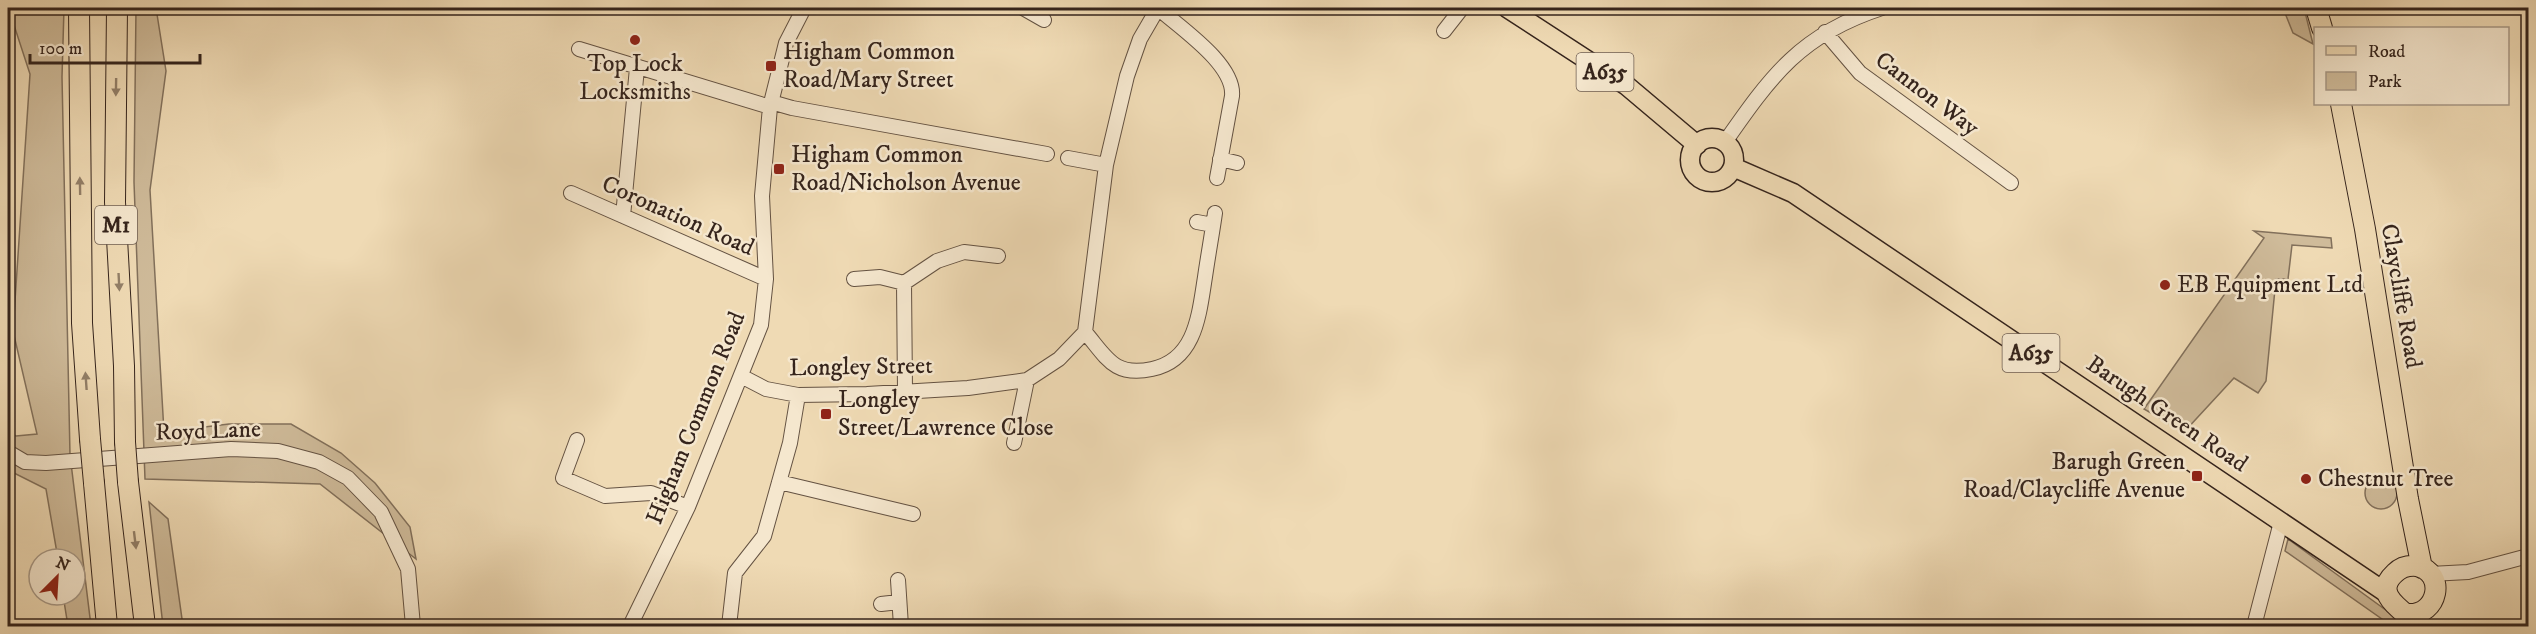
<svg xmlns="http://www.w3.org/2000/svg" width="2536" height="634" font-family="'IM FELL DW Pica',serif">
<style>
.green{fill:#cfbb9a;stroke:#82705b;stroke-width:1.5}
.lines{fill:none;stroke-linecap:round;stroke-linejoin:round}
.minor-casing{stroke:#645242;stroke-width:16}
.major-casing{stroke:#35241c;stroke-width:21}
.highway-casing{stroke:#35241c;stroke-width:22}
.minor{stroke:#f5e7ce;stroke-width:14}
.major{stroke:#efdab4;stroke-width:18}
.highway{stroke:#efdab4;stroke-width:20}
.highway-bridge-casing{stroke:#35241c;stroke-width:22;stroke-linecap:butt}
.highway-bridge{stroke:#efdab4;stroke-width:20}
.oneway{fill:#927f68}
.poi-dot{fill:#8f2418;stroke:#f5e7ce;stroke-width:2}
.labels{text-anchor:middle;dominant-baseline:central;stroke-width:5;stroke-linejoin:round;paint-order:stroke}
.shield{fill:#f5e7ce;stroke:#6f5e51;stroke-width:1.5}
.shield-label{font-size:22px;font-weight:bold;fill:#35241c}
.poi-label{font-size:24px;fill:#35241c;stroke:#f5e7ce;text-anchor:start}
.street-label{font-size:24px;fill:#35241c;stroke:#f5e7ce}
</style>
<rect width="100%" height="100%" fill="#efdab4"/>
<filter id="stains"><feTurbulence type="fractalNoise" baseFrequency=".00333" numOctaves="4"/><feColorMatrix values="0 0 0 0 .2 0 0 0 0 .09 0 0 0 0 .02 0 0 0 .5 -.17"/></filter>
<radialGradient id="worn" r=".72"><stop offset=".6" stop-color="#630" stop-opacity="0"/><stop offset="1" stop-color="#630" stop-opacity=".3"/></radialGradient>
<!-- green -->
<path class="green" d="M14 8H64L62 77 70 455 91 626H68L63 595H75V559H58L46 489 8 470V430L16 436 37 434 13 331 30 74 12 19Z
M136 8H156L166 71 150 190 164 432 229 424H291L341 453 375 483 410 527 416 559 320 484 145 479 134 182Z
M2283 8H2304L2313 44 2293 33Z
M2254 231 2331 238 2332 248 2292 245 2288 279H2276L2266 381 2258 393 2234 378 2184 432 2144 409 2264 238Z
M2365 493a16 16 0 1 1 32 0a16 16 0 1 1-32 0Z
M149 502 168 519 183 626H163Z
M2288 539 2394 616 2402 626H2392L2285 551Z"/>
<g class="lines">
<defs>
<path id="minor" d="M1023 8 1044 20
M1444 31 1462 8
M1825 32 1860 73 2011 183
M579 49 770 107
M771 102 792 108 1047 154
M1725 142C1771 76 1801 34 1882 8
M1068 158 1106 165
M1220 159 1237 163
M571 193 766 279
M623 216 637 68
M1197 222 1213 225
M854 279 880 277 904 283 937 261 964 252 998 256
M904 283 905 391
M1085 332C1107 358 1114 377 1152 369 1196 360 1199 314 1205 277 1208 256 1212 234 1215 213
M741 376 766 389 798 395 867 394 968 388 1027 380 1059 359 1085 332 1106 165 1127 76 1140 39 1158 8C1180 28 1235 64 1232 96L1217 178
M577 440 563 478 605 496 651 493 688 507
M1014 443 1027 380
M8 452 25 462 46 463 231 449 278 451 319 462 348 478 381 512 408 569 413 626
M779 482 913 514
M2430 574 2468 572 2528 556
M898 580 901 626
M881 604 899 602
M630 626 688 507 761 325 766 279 762 196 770 107 786 43 804 8
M729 626 735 573 764 536 790 443 798 395
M2254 626 2281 522"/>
<path id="major" d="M1507 8 1627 86 1697 145
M1690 160a22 22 0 1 1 44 0a22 22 0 1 1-44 0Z
M1733 167 1793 193 2388 594"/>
<path id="highway" d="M79 8 82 323 90 439
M117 8 115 202 124 366 125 442
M2316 8 2322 28
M2341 104 2365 229 2408 499 2422 568
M128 482 145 626
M94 483 107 626
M2408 614C2438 616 2447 573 2417 566 2408 565 2401 567 2395 573 2370 596 2407 612 2419 626"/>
</defs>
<!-- minor casing -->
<use href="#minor" class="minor-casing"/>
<!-- major casing -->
<use href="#major" class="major-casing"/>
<!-- highway casing -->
<use href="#highway" class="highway-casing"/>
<!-- minor -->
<use href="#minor" class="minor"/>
<!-- major -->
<use href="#major" class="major"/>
<!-- highway -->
<use href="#highway" class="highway"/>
<defs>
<path id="highway-bridge" d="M90 439 94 483
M125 442 128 482"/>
</defs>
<!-- highway-bridge casing -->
<use href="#highway-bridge" class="highway-bridge-casing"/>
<!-- highway-bridge -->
<use href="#highway-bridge" class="highway-bridge"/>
</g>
<!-- one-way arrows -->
<defs><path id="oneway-solid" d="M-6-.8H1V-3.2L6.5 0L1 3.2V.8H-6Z" transform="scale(1.5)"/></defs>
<g class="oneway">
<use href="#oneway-solid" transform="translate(116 87) rotate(91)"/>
<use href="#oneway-solid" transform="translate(80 186) rotate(-91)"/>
<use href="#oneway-solid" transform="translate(119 282) rotate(87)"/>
<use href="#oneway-solid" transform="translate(86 381) rotate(-94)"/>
<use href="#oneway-solid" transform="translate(135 540) rotate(83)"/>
</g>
<!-- markers -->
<g class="poi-dot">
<circle cx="635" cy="40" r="6"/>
<rect x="765" y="60" width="12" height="12" rx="3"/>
<rect x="773" y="163" width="12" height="12" rx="3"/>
<circle cx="2165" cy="285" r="6"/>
<rect x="820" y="408" width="12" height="12" rx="3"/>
<rect x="2191" y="470" width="12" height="12" rx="3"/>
<circle cx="2306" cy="479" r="6"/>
</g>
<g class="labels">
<!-- shield labels -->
<g class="shield">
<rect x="1576.5" y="53" width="57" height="38" rx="4.5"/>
<rect x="95" y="206" width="42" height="38" rx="4.5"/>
<rect x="2002.5" y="334" width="57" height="38" rx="4.5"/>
</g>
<g class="shield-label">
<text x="1605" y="72">A635</text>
<text x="116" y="225">M1</text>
<text x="2031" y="353">A635</text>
</g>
<!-- poi labels -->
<g class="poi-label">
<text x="783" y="52">Higham Common<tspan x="783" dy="28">Road/Mary Street</tspan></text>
<text x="635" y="64" text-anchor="middle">Top Lock<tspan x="635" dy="28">Locksmiths</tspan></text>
<text x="791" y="155">Higham Common<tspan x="791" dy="28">Road/Nicholson Avenue</tspan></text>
<text x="2177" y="285">EB Equipment Ltd</text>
<text x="838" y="400">Longley<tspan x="838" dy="28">Street/Lawrence Close</tspan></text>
<text x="2185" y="462" text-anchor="end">Barugh Green<tspan x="2185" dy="28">Road/Claycliffe Avenue</tspan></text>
<text x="2318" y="479">Chestnut Tree</text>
</g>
<!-- street labels -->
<g class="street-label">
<text transform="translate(1927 94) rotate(37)">Cannon Way</text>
<text transform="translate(678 216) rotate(24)">Coronation Road</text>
<text transform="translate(2401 296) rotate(80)">Claycliffe Road</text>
<text transform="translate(861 367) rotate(-1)">Longley Street</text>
<text transform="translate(2167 414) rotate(34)">Barugh Green Road</text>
<text transform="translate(696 418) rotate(-68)">Higham Common Road</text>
<text transform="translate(208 431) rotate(-2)">Royd Lane</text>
</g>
</g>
<!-- margin -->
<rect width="2536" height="634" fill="none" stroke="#efdab4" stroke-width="30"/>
<rect x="9" y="9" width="2518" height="616" fill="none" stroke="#35241c" stroke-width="3"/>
<rect x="15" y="15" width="2506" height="604" fill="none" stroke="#35241c" stroke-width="1.5"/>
<!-- legend -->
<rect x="2314" y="27" width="195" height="78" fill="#f5e7ce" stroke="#a89987" stroke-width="1.5"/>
<rect x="2326" y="46" width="30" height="9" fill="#efdab4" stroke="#a89987" stroke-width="1.5"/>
<text x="2368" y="57" font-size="18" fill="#35241c">Road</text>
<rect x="2326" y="72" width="30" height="18" fill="#cfbb9a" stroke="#a89987" stroke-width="1.5"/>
<text x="2368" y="87" font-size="18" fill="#35241c">Park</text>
<!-- north arrow -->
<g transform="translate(57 577) rotate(24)"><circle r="28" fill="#f5e7ce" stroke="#a89987" stroke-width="1.5"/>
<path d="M0-4.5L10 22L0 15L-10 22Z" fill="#8f2418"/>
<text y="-9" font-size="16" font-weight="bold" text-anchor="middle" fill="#35241c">N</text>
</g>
<!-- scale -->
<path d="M30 54v9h170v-9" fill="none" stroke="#35241c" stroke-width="3"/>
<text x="39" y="54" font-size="18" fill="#35241c" stroke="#f5e7ce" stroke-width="4.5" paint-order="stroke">100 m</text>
<rect width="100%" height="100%" filter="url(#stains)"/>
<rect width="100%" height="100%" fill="url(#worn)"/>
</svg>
